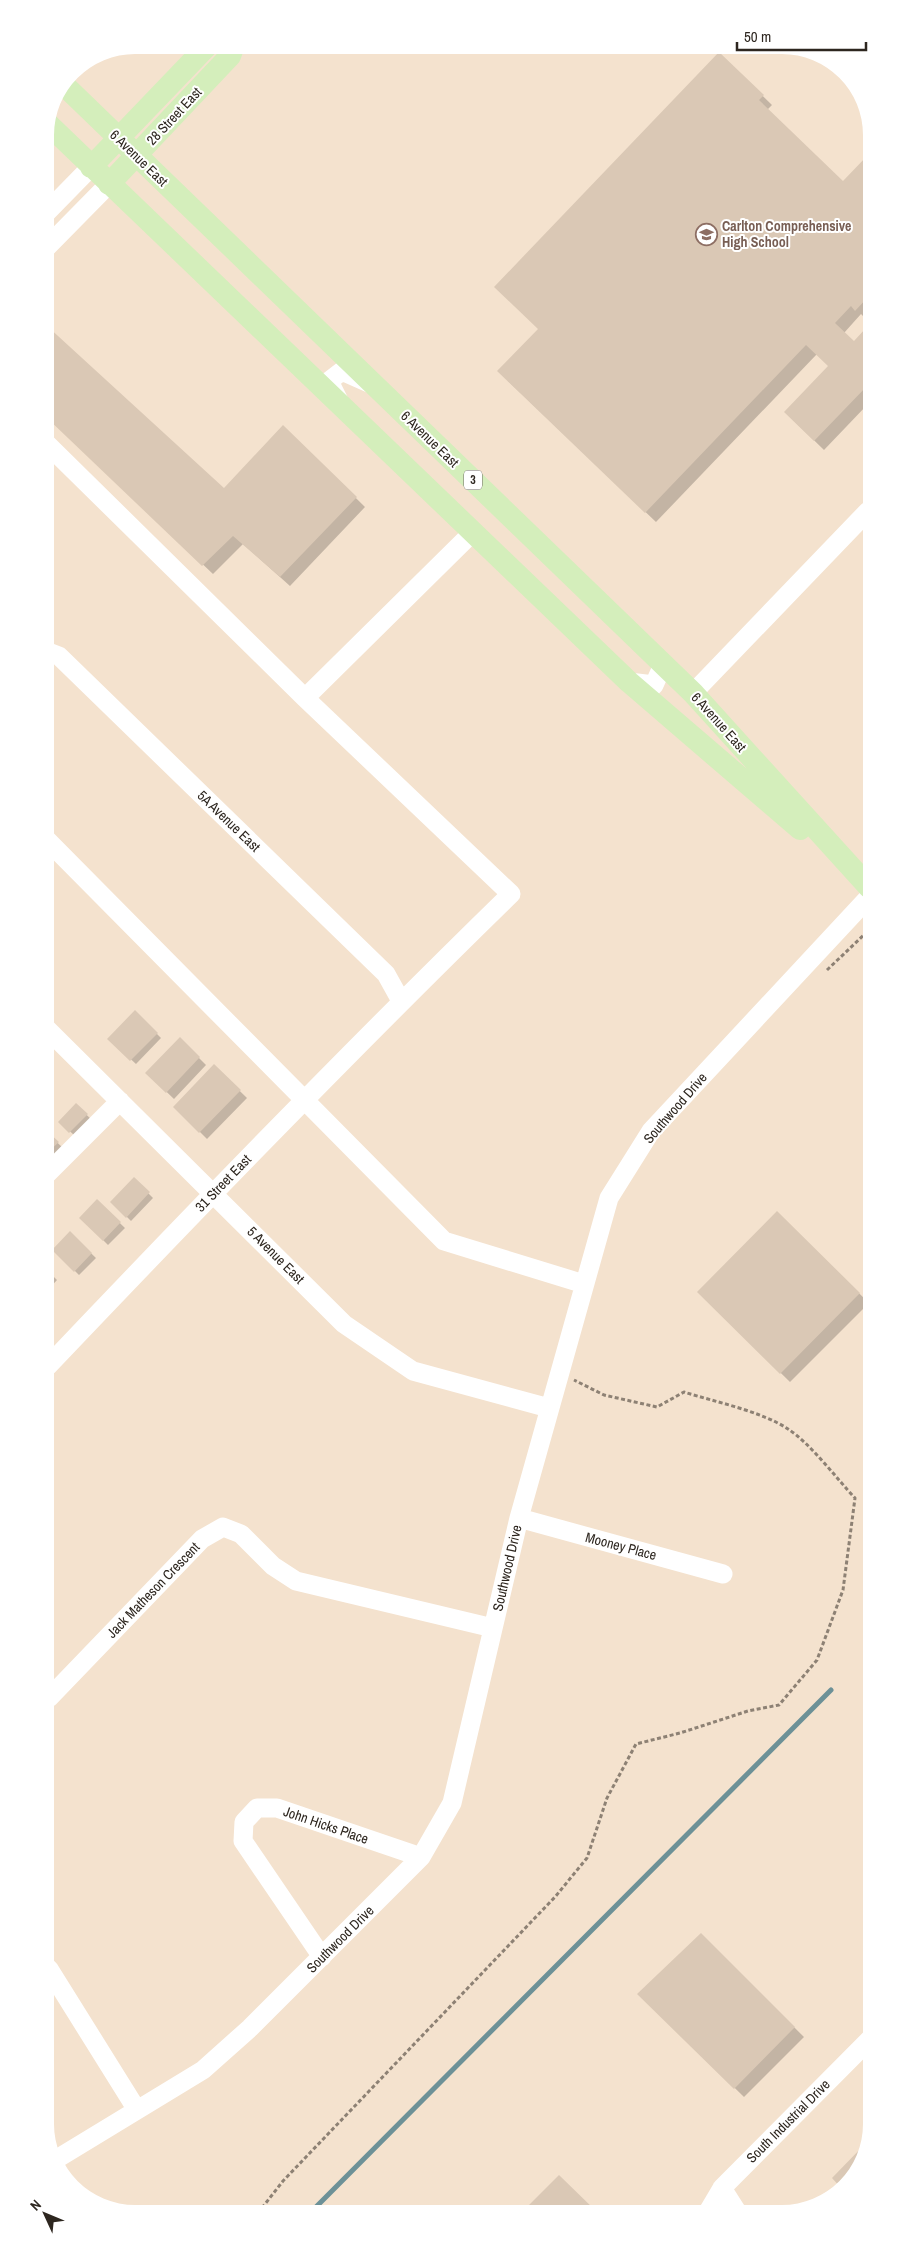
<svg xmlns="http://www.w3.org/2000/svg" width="917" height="2259" font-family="'Archivo Narrow',sans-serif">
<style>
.shadow{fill:#0003}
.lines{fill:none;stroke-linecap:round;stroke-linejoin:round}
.stream{stroke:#6d9197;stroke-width:5}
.building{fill:#dac8b5}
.path{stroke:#8d8174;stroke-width:3;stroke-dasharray:4 2.5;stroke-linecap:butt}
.minor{stroke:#fff;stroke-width:19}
.major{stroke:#d4eebb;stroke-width:22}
.labels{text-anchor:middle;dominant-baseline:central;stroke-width:4;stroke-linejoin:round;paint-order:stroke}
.shield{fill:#fff;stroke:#6c6762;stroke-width:1}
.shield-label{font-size:12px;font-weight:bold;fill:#2d261f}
.street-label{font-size:14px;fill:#2d261f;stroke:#fff}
.education-label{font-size:14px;font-weight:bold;fill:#785e54;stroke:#fff;text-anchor:start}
</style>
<rect width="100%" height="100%" fill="#f4e2ce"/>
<!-- shadow -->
<path class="shadow" d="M719 53 772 105 767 110 843 183 867 157 868 316 866 319 861 314 844 333 854 343 868 333V404L824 450 785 412 830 366 817 354 656 522 508 381 539 329Z
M46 327 224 490 283 426 365 507 290 586 243 544 213 574 46 416Z
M135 1012 161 1038 136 1064 109 1039Z
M180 1039 206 1065 174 1099 147 1073Z
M214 1066 247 1098 207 1139 175 1107Z
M76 1105 91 1119 75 1136 60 1122Z
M47 1133 62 1147 51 1159 47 1156Z
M134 1179 153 1198 131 1221 112 1202Z
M97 1201 125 1228 108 1245 81 1218Z
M777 1213 869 1303 790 1382 698 1292Z
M70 1233 96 1258 79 1275 54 1250Z
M48 1271 57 1280 48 1290Z
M701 1935 804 2037 744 2097 639 1994Z"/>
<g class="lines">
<!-- stream -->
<path class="stream" d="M310 2213 831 1690"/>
</g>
<!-- building -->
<path class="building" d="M719 52 764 95 759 100 843 181 867 156 868 297 855 311 851 306 835 323 854 341 865 329 868 332V385L814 441 784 412 828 366 806 345 645 513 497 371 538 329 494 287Z
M46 325 224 488 283 425 357 497 280 577 233 536 202 566 46 417Z
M135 1010 158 1033 130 1061 107 1039Z
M180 1037 200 1057 166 1093 145 1073Z
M214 1064 241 1090 199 1133 173 1107Z
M76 1103 88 1114 69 1133 58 1122Z
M47 1131 59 1142 47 1153Z
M134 1177 150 1192 126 1218 110 1202Z
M97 1199 121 1222 103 1241 79 1218Z
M777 1211 860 1293 780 1374 697 1292Z
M70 1231 92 1253 74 1272 52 1250Z
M701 1933 795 2027 734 2089 637 1994Z
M865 2144 854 2179 841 2188 832 2178Z
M559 2175 596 2211H523Z"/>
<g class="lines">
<!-- path -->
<path class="path" d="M827 970 869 930
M258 2213 283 2181 555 1897 587 1858 607 1798 636 1744 680 1733 748 1711 779 1705 817 1660 843 1590 855 1498C837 1479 810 1443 788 1429 761 1411 715 1402 684 1392L657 1407 604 1395 574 1380"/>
<!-- minor -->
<path class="minor" d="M45 214 91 167
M45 249 109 184
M339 401 329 381 342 371 369 383
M46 443 305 698 511 894C353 1048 200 1206 48 1366
M46 651 59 656 386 974 401 1001
M629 682 654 685 663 665
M693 693 868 511
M305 698 472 533
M47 840 444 1241 584 1284
M47 1029 344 1324 413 1371 549 1408
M47 1174 120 1101
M519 1518 723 1574
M49 1698 202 1539 223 1527 241 1534 273 1566 296 1581 493 1628
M322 1957 243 1841 244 1822 257 1808H277L421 1857
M49 1969 137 2110
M55 2160 203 2070 250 2028 421 1857 452 1803 519 1518 609 1198 651 1131 869 897
M722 2188 736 2210
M709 2210 722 2188 872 2037"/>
<!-- major -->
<path class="major" d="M65 86 693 693 869 887
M48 124 629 682 800 829
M91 167 208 45
M109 184 230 56 234 45"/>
</g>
<!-- icons -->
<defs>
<symbol id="school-ring" viewBox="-11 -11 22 22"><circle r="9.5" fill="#fff" stroke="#8d6e63" stroke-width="1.5"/><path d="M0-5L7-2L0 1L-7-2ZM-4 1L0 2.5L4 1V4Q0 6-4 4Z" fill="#8d6e63"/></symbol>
</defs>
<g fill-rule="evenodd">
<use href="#school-ring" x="694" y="222" width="25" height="25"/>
</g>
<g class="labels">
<!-- shield labels -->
<rect class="shield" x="464" y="470.5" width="18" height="19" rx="4"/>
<g class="shield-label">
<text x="473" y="480">3</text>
</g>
<!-- street labels -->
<g class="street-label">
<text transform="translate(174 116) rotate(-47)">28 Street East</text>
<text transform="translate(139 158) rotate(44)">6 Avenue East</text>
<text transform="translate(430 439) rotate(44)">6 Avenue East</text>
<text transform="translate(719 722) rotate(48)">6 Avenue East</text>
<text transform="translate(229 821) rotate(44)">5A Avenue East</text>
<text transform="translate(675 1108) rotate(-49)">Southwood Drive</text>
<text transform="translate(223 1183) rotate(-46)">31 Street East</text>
<text transform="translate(276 1255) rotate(45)">5 Avenue East</text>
<text transform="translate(621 1546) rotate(15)">Mooney Place</text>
<text transform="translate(507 1568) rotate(-77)">Southwood Drive</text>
<text transform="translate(153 1590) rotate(-46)">Jack Matheson Crescent</text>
<text transform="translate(326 1825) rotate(19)">John Hicks Place</text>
<text transform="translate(340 1939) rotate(-45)">Southwood Drive</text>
<text transform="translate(788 2121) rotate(-45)">South Industrial Drive</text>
</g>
<!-- education labels -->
<g class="education-label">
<text x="722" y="226">Carlton Comprehensive<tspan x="722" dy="16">High School</tspan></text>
</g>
</g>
<!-- crop -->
<path d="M0 0H917V2259H0ZM135 54H782A81 81 0 0 1 863 135V2124A81 81 0 0 1 782 2205H135A81 81 0 0 1 54 2124V135A81 81 0 0 1 135 54Z" fill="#fff" fill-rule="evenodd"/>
<!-- north arrow -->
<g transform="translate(45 2214) rotate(314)" stroke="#ffffff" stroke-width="4" paint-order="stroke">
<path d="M0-4L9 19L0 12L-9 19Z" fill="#2d261f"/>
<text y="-8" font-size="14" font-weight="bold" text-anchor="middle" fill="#2d261f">N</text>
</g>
<!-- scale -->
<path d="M737 42v8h129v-8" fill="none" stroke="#2d261f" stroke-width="2.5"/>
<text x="744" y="42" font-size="15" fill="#2d261f" stroke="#ffffff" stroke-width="4" paint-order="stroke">50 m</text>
</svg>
